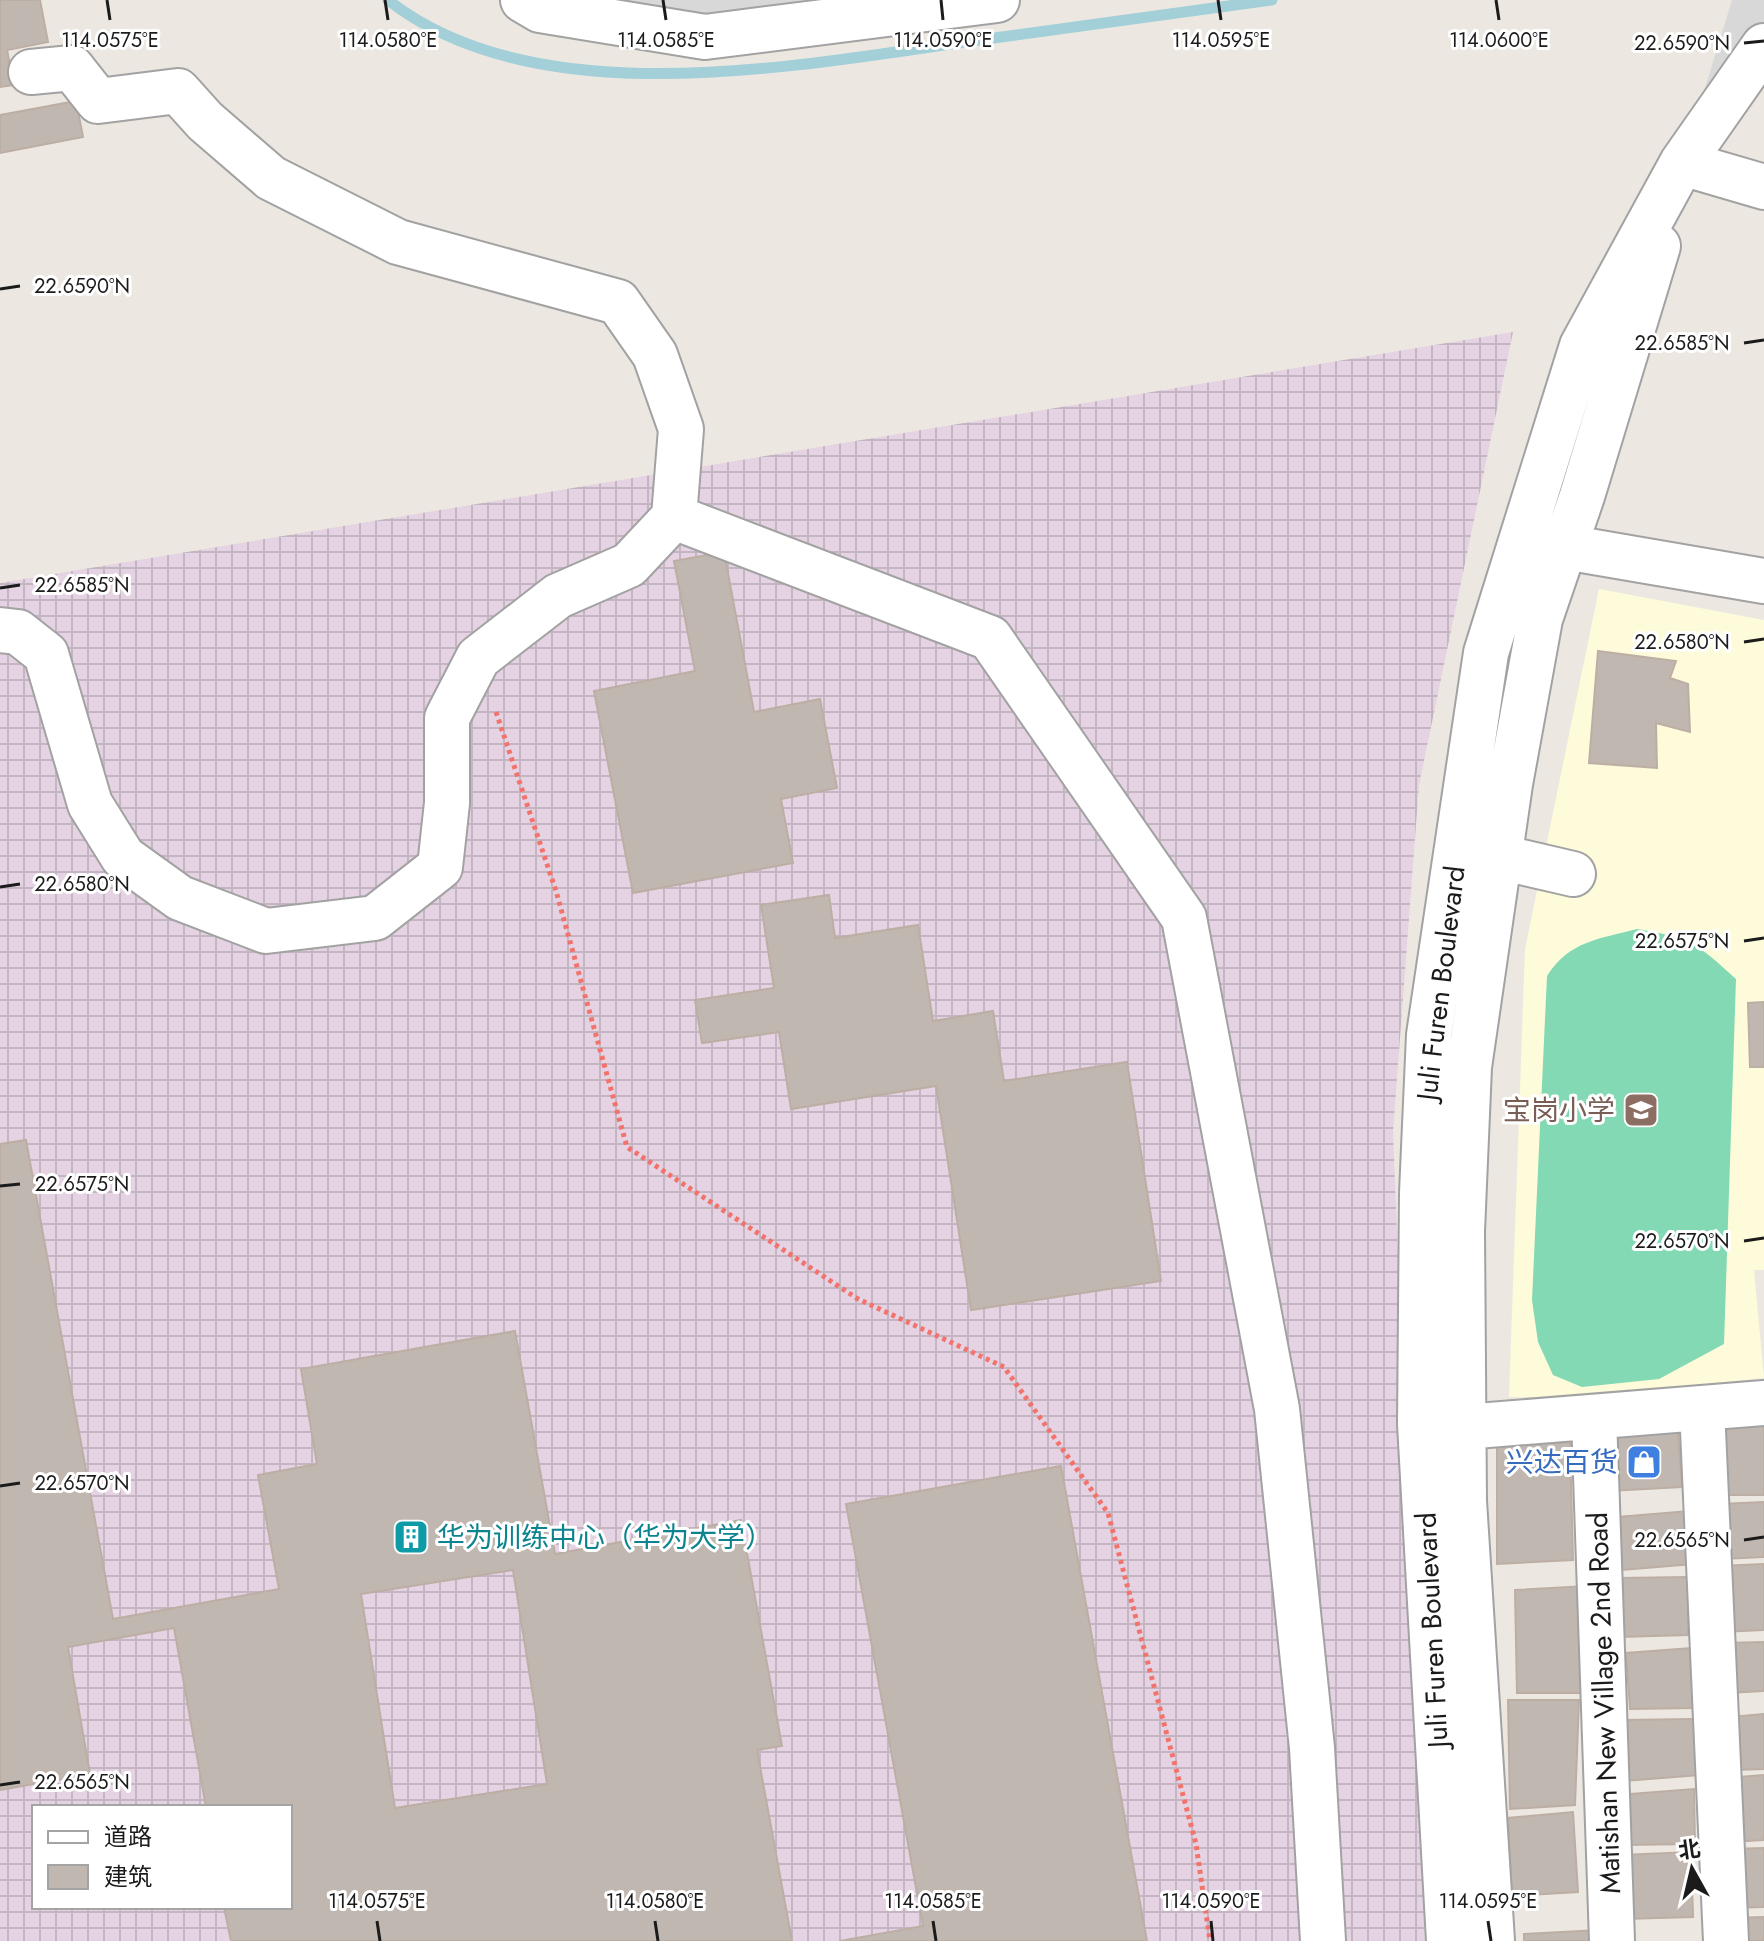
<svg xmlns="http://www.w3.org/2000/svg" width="1764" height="1941" font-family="Jost,'Noto Sans SC',sans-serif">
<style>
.residential{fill:#d9d8d8}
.industrial{fill:url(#industrial-grid);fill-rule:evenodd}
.education{fill:#fdfbda}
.pitch{fill:#82d9b3}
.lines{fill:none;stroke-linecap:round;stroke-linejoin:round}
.stream{stroke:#a3cfd9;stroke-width:11}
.building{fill:#c1b7b1;stroke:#bdaea4;stroke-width:2;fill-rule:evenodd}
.minor-casing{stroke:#a2a2a2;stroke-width:48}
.path{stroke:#f2736c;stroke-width:5;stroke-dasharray:4 4;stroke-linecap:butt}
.minor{stroke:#fff;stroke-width:44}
.ticks{fill:none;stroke:#1b1b1b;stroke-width:3}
.labels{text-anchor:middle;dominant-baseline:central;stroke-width:6;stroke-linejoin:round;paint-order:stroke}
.street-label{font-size:28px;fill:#1b1b1b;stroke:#fff}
.education-label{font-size:28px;fill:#785e54;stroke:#fff;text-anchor:end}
.shop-label{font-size:28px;fill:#366cbe;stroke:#fff;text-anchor:end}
.culture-label{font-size:28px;fill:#0d838f;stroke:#fff;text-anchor:start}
.ticks-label{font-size:20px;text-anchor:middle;fill:#1b1b1b;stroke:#fff;stroke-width:6;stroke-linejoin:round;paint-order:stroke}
</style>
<defs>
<pattern id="industrial-grid" width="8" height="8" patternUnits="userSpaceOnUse" patternTransform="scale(2)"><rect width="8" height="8" fill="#e5d3e3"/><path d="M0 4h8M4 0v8" fill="none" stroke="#c4b5c2"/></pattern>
</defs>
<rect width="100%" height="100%" fill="#ece8e1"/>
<!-- residential -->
<path class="residential" d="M523 0H997L705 37Z
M1732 0H1764V80L1682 163Z"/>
<!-- industrial -->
<path class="industrial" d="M1513 332 1419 785 1393 1131 1425 1941H0V583ZM34 1807H290V1907H34Z"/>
<!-- education -->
<path class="education" d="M1599 589 1764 620V1270H1754L1764 1378 1568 1398 1509 1397 1525 949Z"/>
<!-- pitch -->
<path class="pitch" d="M1637 929C1690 938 1697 943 1736 979L1724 1344 1659 1379 1582 1387 1553 1375 1538 1342 1532 1300 1547 976C1569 941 1599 939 1637 929Z"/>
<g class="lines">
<!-- stream -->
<path class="stream" d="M388 0C535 116 794 66 965 42 1067 28 1169 14 1272 0"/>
</g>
<!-- building -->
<path class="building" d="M0 0H40L48 42 7 50 14 85 0 87Z
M76 101 83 137 0 153V115Z
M724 552 754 712 820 699 837 788 781 799 793 863 633 893 594 691 695 671 674 561Z
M1598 651 1676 661 1670 678 1688 684 1690 732 1656 723 1657 768 1589 763Z
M829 895 835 938 918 925 933 1021 993 1011 1004 1081 1127 1062 1161 1281 971 1310 936 1086 791 1109 779 1032 702 1043 695 1000 774 988 761 905Z
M1764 1002V1067H1750L1748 1003Z
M26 1140 113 1619 279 1589 258 1475 317 1464 301 1369 515 1331 555 1554 741 1520 782 1746 757 1750 792 1941H231L224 1907H290V1807H206L174 1628 68 1647 90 1774 0 1790V1144ZM513 1570 547 1784 395 1808 361 1594Z
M1764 1421V1495H1716L1713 1423Z
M1678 1432 1682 1487 1609 1491 1608 1437Z
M1570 1442 1573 1560 1497 1564V1446Z
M1061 1466 1147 1941H840L923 1926 846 1504Z
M1764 1502V1557L1722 1559 1720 1504Z
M1689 1511 1693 1564 1622 1570 1618 1517Z
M1764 1564V1630L1722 1632 1720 1566Z
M1688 1577V1635L1620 1637 1618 1578Z
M1587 1586 1582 1693H1517L1515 1590Z
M1764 1642V1691L1728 1693 1726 1643Z
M1691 1648 1695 1708 1630 1709 1626 1653Z
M1508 1700H1579L1575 1805 1510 1809Z
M1764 1714V1769L1734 1770 1731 1717Z
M1694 1719 1699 1775 1625 1781 1623 1720Z
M1764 1775V1840L1731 1842 1727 1778Z
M1694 1789 1695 1844 1623 1845 1618 1795Z
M1573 1812 1578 1892 1512 1896 1508 1818Z
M1764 1848V1907L1732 1908 1730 1849Z
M1691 1852 1693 1917 1624 1919 1622 1855Z
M1764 1917V1941H1732V1918Z
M1599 1930 1600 1941H1524V1934Z"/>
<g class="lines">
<defs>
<path id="minor" d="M523 0 540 10 705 37 997 0
M1682 163 1764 187
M674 517 990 638 1184 918 1277 1409 1312 1748 1323 1941
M1565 547 1764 581
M0 630 18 632 46 654 90 804 123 857 180 898 266 931 375 918 440 867 447 803V718L478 658 558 596 629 565 674 517 681 429 655 355 618 302 398 242 271 178 205 121 178 91 98 101 72 68 31 72
M1471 855 1500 857 1573 874
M1702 1408 1726 1941
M1594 1417 1612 1941
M1464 1427 1764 1403
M1449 1941 1420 1424 1422 1193 1429 1035 1486 653 1582 346 1682 163 1764 46
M1492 1941 1464 1501 1462 1231 1469 1067 1510 784 1540 619 1582 496 1658 246"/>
</defs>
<!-- minor casing -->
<use href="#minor" class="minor-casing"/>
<!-- path -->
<path class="path" d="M496 712 556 891 627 1147 858 1299 1004 1367 1108 1513 1196 1844 1210 1941"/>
<!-- minor -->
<use href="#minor" class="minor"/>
</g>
<!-- ticks -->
<path class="ticks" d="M107 0 110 20M385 0 388 20M663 0 666 20M941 0 943 20M1218 0 1221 20M1496 0 1499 20M1744 43 1764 41M0 289 20 286M1744 343 1764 340M0 588 20 585M1744 642 1764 639M0 887 20 884M1744 941 1764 938M0 1186 20 1184M1744 1241 1764 1238M0 1486 20 1483M1744 1540 1764 1537M0 1785 20 1782M377 1921 380 1941M655 1921 658 1941M933 1921 936 1941M1211 1921 1213 1941M1488 1921 1491 1941"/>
<!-- icons -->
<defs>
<symbol id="school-square" viewBox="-11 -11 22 22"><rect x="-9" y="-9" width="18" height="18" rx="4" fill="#8d6e63" stroke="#fff"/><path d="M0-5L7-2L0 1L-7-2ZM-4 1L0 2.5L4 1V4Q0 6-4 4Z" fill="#fff"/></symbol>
<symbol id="shop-square" viewBox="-11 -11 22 22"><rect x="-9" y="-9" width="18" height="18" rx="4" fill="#3f7fe0" stroke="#fff"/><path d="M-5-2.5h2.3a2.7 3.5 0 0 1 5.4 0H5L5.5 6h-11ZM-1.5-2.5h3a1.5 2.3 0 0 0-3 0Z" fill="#fff"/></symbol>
<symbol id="building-square" viewBox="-11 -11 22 22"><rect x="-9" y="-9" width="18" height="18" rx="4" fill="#0f9aa8" stroke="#fff"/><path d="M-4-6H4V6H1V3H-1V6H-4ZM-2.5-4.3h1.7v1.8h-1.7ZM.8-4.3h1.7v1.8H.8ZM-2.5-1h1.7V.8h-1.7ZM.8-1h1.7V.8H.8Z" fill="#fff"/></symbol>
</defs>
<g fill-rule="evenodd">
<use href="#school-square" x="1621" y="1090" width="40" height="40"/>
<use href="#shop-square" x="1624" y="1442" width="40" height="40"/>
<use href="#building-square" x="391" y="1517" width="40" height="40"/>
</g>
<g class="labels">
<!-- street labels -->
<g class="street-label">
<text transform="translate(1441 983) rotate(-83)">Juli Furen Boulevard</text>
<text transform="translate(1432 1630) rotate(-93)">Juli Furen Boulevard</text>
<text transform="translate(1604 1703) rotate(-92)">Matishan New Village 2nd Road</text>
</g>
<!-- education labels -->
<g class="education-label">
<text x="1615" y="1110">宝岗小学</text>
</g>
<!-- shop labels -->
<g class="shop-label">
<text x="1618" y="1462">兴达百货</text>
</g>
<!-- culture labels -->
<g class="culture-label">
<text x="437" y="1537">华为训练中心（华为大学）</text>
</g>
</g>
<g class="ticks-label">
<text x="110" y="47">114.0575°E</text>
<text x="388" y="47">114.0580°E</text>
<text x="666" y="47">114.0585°E</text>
<text x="943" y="47">114.0590°E</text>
<text x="1221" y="47">114.0595°E</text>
<text x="1499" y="47">114.0600°E</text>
<text x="1682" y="50">22.6590°N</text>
<text x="82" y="293">22.6590°N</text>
<text x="1682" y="350">22.6585°N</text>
<text x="82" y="592">22.6585°N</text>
<text x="1682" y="649">22.6580°N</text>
<text x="82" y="891">22.6580°N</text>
<text x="1682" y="948">22.6575°N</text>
<text x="82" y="1191">22.6575°N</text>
<text x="1682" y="1248">22.6570°N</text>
<text x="82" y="1490">22.6570°N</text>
<text x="1682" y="1547">22.6565°N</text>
<text x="82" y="1789">22.6565°N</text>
<text x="377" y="1908">114.0575°E</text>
<text x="655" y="1908">114.0580°E</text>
<text x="933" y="1908">114.0585°E</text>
<text x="1211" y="1908">114.0590°E</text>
<text x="1488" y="1908">114.0595°E</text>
</g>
<!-- legend -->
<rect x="32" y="1805" width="260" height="104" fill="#ffffff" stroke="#a4a4a4" stroke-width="2"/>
<rect x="48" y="1831" width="40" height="12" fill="#ffffff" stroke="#a4a4a4" stroke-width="2"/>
<text x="104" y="1845" font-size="24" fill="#1b1b1b">道路</text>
<rect x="48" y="1865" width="40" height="24" fill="#c1b7b1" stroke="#a4a4a4" stroke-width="2"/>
<text x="104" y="1885" font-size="24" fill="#1b1b1b">建筑</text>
<!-- north arrow -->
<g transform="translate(1692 1869) rotate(352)" stroke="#ffffff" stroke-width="6" paint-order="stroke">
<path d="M0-6L14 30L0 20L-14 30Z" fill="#1b1b1b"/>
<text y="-12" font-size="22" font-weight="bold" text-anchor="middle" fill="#1b1b1b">北</text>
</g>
</svg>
